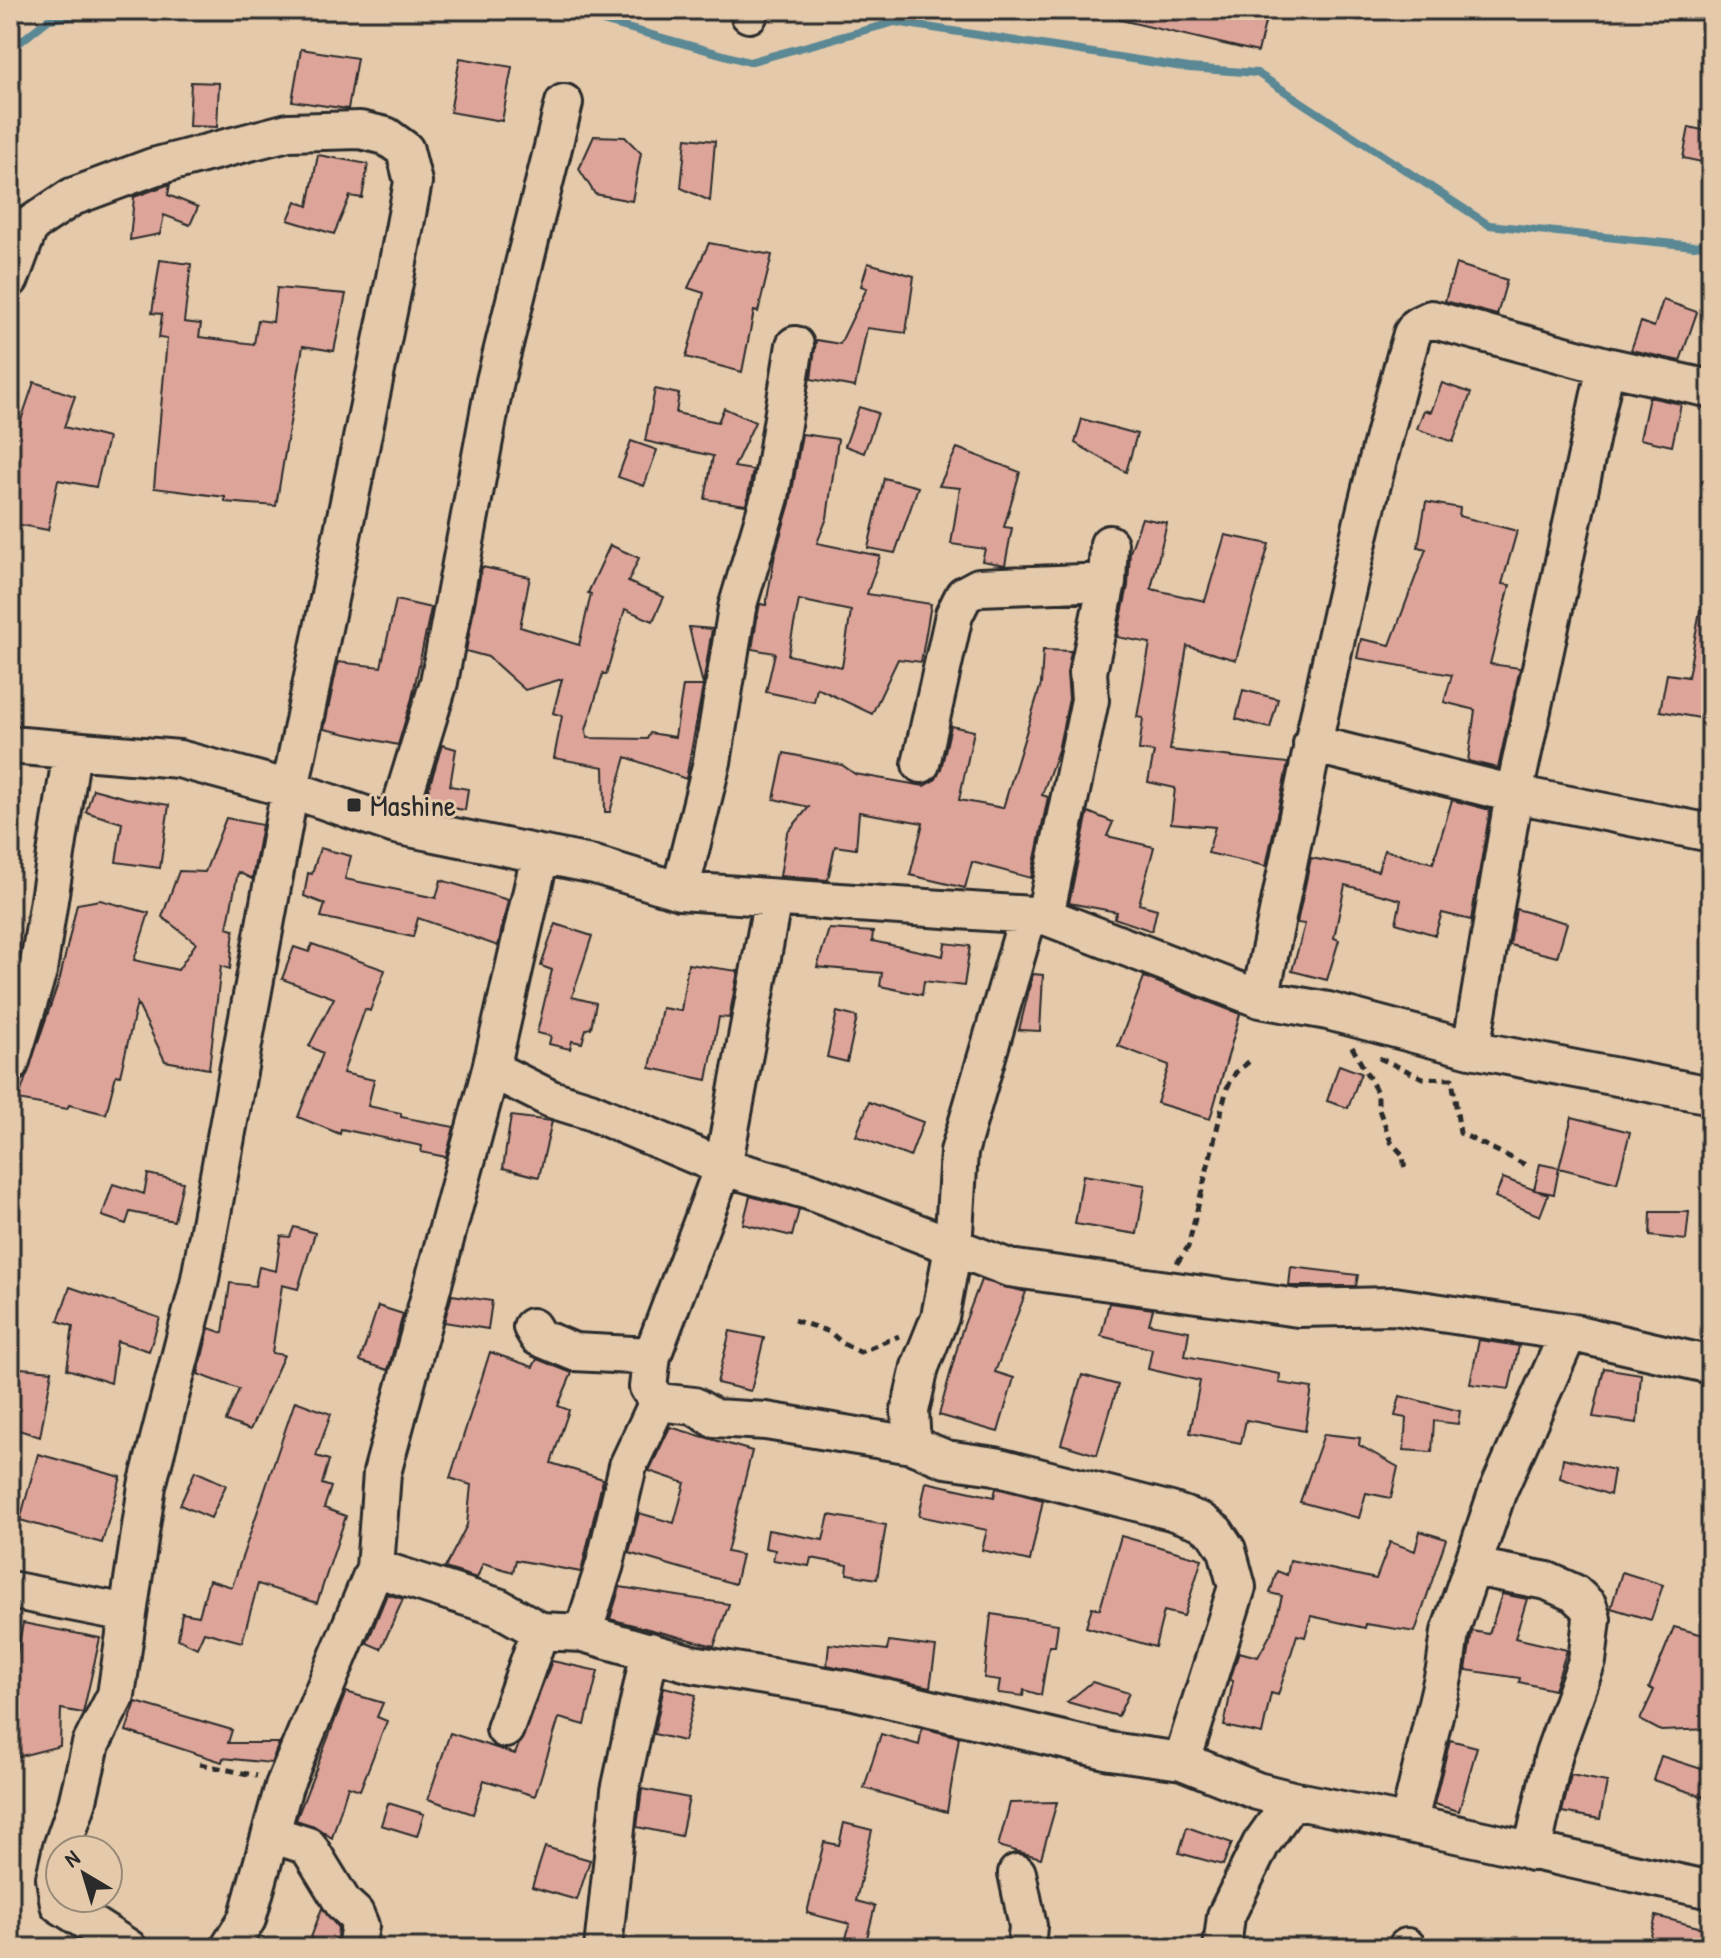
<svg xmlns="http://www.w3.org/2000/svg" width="1721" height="1958" font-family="'Patrick Hand',sans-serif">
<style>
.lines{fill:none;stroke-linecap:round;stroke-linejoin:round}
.stream{stroke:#5a8894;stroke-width:8}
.building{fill:#dda499;stroke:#2b2b2b;stroke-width:2;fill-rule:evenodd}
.minor-casing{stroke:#2b2b2b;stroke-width:42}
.path{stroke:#2b2b2b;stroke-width:5;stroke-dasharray:8 6;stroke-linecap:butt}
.minor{stroke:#e4c9ab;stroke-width:36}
.poi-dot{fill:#2b2b2b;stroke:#e4c9ab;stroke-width:3}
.labels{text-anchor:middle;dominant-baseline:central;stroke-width:6;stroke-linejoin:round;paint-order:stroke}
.poi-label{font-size:30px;fill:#2b2b2b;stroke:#e4c9ab;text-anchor:start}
</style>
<rect width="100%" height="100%" fill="#e4c9ab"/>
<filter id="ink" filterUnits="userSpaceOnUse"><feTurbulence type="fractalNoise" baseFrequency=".0125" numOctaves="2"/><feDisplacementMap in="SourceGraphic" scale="16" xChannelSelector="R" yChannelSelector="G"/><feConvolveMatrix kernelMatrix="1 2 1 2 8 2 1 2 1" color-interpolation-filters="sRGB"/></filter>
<g filter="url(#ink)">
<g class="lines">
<!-- stream -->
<path class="stream" d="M563 10 749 62 895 22 1189 68 1257 73 1489 225 1694 246 1711 243
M10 50 49 19 117 10"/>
</g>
<!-- building -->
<path class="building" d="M1113 10H1268L1258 52 1112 18Z
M301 49 357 58 348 109 292 101Z
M460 58 512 67 502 121 450 112Z
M191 82 219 83 217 127 189 126Z
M1689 127 1711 132V164L1683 158Z
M594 136 625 137 641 153 632 201 595 194 579 169Z
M686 138 715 141 710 201 681 188Z
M318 155 368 164 362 198 350 196 334 234 288 220 296 201 308 206Z
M170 184 168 195 198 207 190 225 164 215 160 234 130 240 134 197Z
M709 243 772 255 758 312 754 311 742 372 686 357 704 293 688 288Z
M160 260 191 264 184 322 201 324 199 337 254 344 258 320 273 322 277 288 346 294 334 351 303 346 276 506 225 502V497L154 488 167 339 159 338 162 314 152 313Z
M868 263 914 276 906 333 867 328 855 387 811 379 816 340 840 344 867 288 861 286Z
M1456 264 1507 280 1497 315 1445 301Z
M1663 300 1697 312 1680 361 1631 350 1641 322 1654 327Z
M34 382 75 396 64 427 108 438 96 487 58 480 48 530 10 523V453Z
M1442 383 1471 393 1453 442 1417 429 1424 410 1431 412Z
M655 389 679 394 676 413 718 422 724 408 755 422 734 467 753 470 746 505 705 499 713 456 645 441Z
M1649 397 1681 404 1672 446 1640 439Z
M859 407 878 413 864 453 845 446Z
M1082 419 1137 434 1126 472 1075 443Z
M802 434 838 439 827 518 817 543 880 556 867 594 931 604 921 662 898 659 872 714 817 688 814 702 766 692 775 653 752 649 758 613 760 604 766 605 775 554 790 503ZM799 600 851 611 842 667 788 655Z
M631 441 657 450 644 486 618 477Z
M957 448 1020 472 1004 527 1012 528 1005 565 982 561 985 549 951 544 960 488 939 486Z
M884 478 918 487 895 553 868 548Z
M1426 502 1460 508 1459 516 1517 531 1502 584 1510 585 1490 664 1520 668 1498 768 1468 761 1475 710 1444 702 1452 675 1357 658 1361 639 1390 645 1426 549 1418 547Z
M1142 518 1167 523 1151 589 1205 601 1225 535 1269 544 1236 660 1187 646 1170 750 1288 763 1266 866 1208 853 1215 827 1171 823 1175 788 1148 782 1154 752 1139 750 1143 718 1137 717 1150 643 1117 637 1128 586 1130 552Z
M610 545 639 558 628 582 664 597 653 621 625 609 606 675 603 673 586 730 587 738 647 739 650 733 675 737 683 686H703L686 779 626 757 610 812H605L604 767 554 758 562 716 553 713 562 679 525 690 488 657 466 651 482 567 530 577 520 627 579 645 591 594 588 593Z
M396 600 431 608 412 698 398 745 324 729 338 662 381 667Z
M1700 610 1711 611V720L1660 711 1667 674 1688 677Z
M689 627 712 629 703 685Z
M1043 650 1071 651 1067 673 1069 699 1058 750 1042 795 1048 797 1031 878 972 862 965 888 910 875 923 823 859 812 856 849 835 846 828 880 780 876 787 833 809 807 774 799 784 753 842 765 855 774 924 786 936 779 941 769 951 726 974 731 959 800 1003 808 1041 684Z
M1243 690 1278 699 1270 728 1236 719Z
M442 745 456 749 450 786 468 789 465 810 424 804Z
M93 789 126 798 169 805 160 868 116 862 122 823 86 812Z
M1452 800 1490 810 1471 920 1442 913 1435 935 1396 923 1401 900 1345 885 1334 938 1339 940 1327 980 1292 971 1305 924 1297 923 1311 858 1378 871 1384 850 1433 863Z
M1088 812 1113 822 1107 836 1154 847 1139 904 1157 909 1152 931 1114 918 1117 912 1069 903Z
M226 818 262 825 252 879 238 872 227 928 234 930 230 969 221 966 209 1069 165 1061 137 1003 120 1076 116 1075 106 1114 69 1105 67 1109 18 1100 60 978 77 904 100 900 149 913 134 960 178 970 196 943 162 917 179 871 205 872Z
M320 848 351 856 345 879 436 898 441 880 508 900 498 946 418 918 413 937 321 917 325 904 304 896 308 873 312 874Z
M1516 909 1567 923 1557 957 1510 945Z
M555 924 592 936 572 997 596 1003 591 1028 586 1029 582 1043 572 1041 570 1049 549 1044 551 1036 537 1033 552 970 541 966Z
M829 929 873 932 872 941 943 956 945 943 970 946 964 986 924 981 922 995 880 986 882 973 817 967Z
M312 944 385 970 370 1011 365 1009 343 1073 374 1080 368 1106 401 1113V1117L454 1127 446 1157 421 1152 422 1146 341 1129 340 1134 298 1117 323 1053 309 1046 334 998 282 979 294 947 309 952Z
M688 964 738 971 729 1018 719 1017 707 1080 650 1068 662 1008 681 1011Z
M1033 974 1043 975 1040 1031 1019 1030Z
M1144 977 1240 1014 1210 1119 1157 1103 1169 1065 1118 1046Z
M837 1012 857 1017 847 1062 827 1057Z
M1339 1065 1361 1073 1348 1108 1327 1101Z
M869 1102 923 1122 910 1157 856 1136Z
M511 1116 552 1121 539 1177 503 1168Z
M1572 1117 1630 1132 1617 1183 1559 1168Z
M1540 1164 1559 1168 1554 1194 1534 1190Z
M148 1174 183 1182 174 1221 130 1212 126 1224 102 1216 113 1184 144 1194Z
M1083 1175 1145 1185 1137 1234 1075 1224Z
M1503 1178 1548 1195 1540 1216 1495 1197Z
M750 1196 799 1210 792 1236 743 1224Z
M1651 1212H1689L1686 1240 1650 1236Z
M294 1227 315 1233 298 1289 282 1285 272 1353 284 1355 250 1430 226 1421 239 1389 198 1374 209 1328 223 1333 230 1283 255 1286 259 1267 276 1271 281 1236 290 1237Z
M1291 1267 1358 1275 1356 1286H1289Z
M981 1280 1026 1292 995 1372 1014 1378 998 1432 939 1415 962 1330Z
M70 1287 160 1318 149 1351 117 1341 111 1383 67 1369 73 1326 58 1321Z
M452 1295 492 1301 488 1329 444 1322Z
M1109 1303 1153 1309 1149 1324 1189 1331 1185 1356 1280 1374 1279 1383 1312 1388 1305 1431 1246 1420 1241 1443 1190 1433 1200 1381 1148 1369 1152 1349 1101 1336Z
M378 1306 403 1314 388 1370 360 1361Z
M730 1331 764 1338 751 1391 717 1383Z
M1479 1340 1519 1346 1509 1389 1470 1384Z
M490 1352 533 1367 537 1359 572 1373 558 1406 569 1410 551 1463 603 1479 581 1572 516 1560 513 1572 483 1563 477 1578 445 1568 467 1525 471 1485 450 1478Z
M10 1367 52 1371 40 1437 10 1427Z
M1604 1368 1641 1374 1637 1423 1593 1417Z
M1082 1375 1118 1385 1097 1455 1061 1444Z
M1400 1396 1460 1411 1458 1424 1434 1421 1432 1452 1404 1450 1406 1418 1395 1416Z
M295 1401 331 1414 316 1456 329 1460 322 1484 331 1487 324 1508 346 1516 317 1603 258 1584 242 1642 204 1632 197 1648 178 1639 182 1613 199 1616 209 1580 232 1587Z
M670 1427 752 1451 727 1552 742 1555 735 1584 629 1553 639 1513 674 1523 685 1483 649 1471Z
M1324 1434 1360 1438 1359 1445 1398 1467 1391 1498 1366 1493 1359 1518 1300 1502Z
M38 1454 121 1477 102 1543 20 1520Z
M1563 1458 1614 1470 1610 1495 1560 1478Z
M195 1471 226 1485 211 1518 180 1505Z
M926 1482 994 1497 996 1488 1043 1500 1030 1561 982 1550 987 1530 919 1516Z
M829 1515 886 1525 877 1579 847 1574 848 1565 811 1558 809 1566 773 1560 775 1550 765 1548 768 1530 823 1540Z
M1420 1531 1446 1539 1415 1632 1366 1624 1365 1628 1311 1616 1305 1637 1297 1635 1278 1695 1271 1693 1262 1734 1224 1726 1233 1681 1230 1680 1239 1652 1258 1657 1274 1628 1282 1596 1270 1593 1277 1571 1287 1575 1290 1560 1376 1579 1390 1542 1415 1551Z
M1121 1536 1202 1559 1184 1616 1164 1611 1155 1647 1086 1627 1092 1607 1100 1609Z
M1622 1572 1663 1585 1651 1620 1611 1608Z
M620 1587 729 1604 714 1646 610 1619Z
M387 1594 403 1599 381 1649 367 1643Z
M1502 1594 1527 1599 1515 1638 1567 1650 1554 1690 1519 1682 1520 1678 1466 1670 1472 1631 1489 1634Z
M991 1614 1058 1624 1055 1646H1049L1041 1695 1024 1690 1023 1696 998 1693 1000 1680 984 1678Z
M23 1623 100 1638 83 1713 61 1709 60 1746 13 1758 10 1688Z
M1674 1627 1711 1637V1729L1661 1731 1640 1720 1654 1690 1649 1688Z
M889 1641 936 1647 930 1687 827 1665 829 1644 887 1650Z
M552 1661 598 1671 585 1725 559 1718 535 1796 484 1780 473 1814 428 1799 450 1733 515 1754Z
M1092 1682 1129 1693 1118 1716 1067 1702Z
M664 1687 696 1695 684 1741 654 1734Z
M346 1692 383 1703 377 1717 387 1721 360 1790 348 1786 332 1838 314 1826 296 1820Z
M136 1702 232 1730 228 1743H279L271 1763 223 1758 222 1762 126 1731Z
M922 1728 959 1737 947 1812 864 1788 881 1734 919 1745Z
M1450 1740 1477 1747 1459 1811 1434 1804Z
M1661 1756 1711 1772V1799L1653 1780Z
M1571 1775 1607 1782 1600 1819 1562 1812Z
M642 1789 689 1798 681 1836 637 1827Z
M1057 1802 1041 1858 998 1846 1010 1803Z
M388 1803 424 1814 417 1836 381 1825Z
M844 1823 872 1830 856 1901 875 1906 866 1942 846 1938 850 1924 807 1913 824 1842 839 1845Z
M1187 1827 1232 1843 1223 1865 1179 1853Z
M545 1847 590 1860 577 1900 532 1887Z
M322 1908 338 1928 336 1948 309 1943Z
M1656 1916 1706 1929 1701 1948H1648Z"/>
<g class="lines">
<defs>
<path id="minor" d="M749 14 750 10
M10 279 30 225 72 197 153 167 288 132 360 130 386 136 405 150 413 182 395 278 290 789 199 1284 147 1486 116 1695 91 1744 77 1804 61 1850
M1312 744 1514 794 1711 833
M10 745 179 759 290 789 395 825 595 865 680 891 1045 916 1260 999 1328 1011 1471 1049 1711 1095
M921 764 954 615 964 595 979 587 1107 582 1109 544
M395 825 439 682 495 381 564 103
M680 891 712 762 737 608 770 497 795 345
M1028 916 959 1152 953 1248 940 1317 920 1367 910 1411 912 1445 946 1459 995 1466 1171 1511 1200 1521 1215 1532 1227 1550 1237 1587 1182 1761
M1045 916 1090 700 1088 672 1107 582
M1260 999C1307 776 1349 553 1412 334L1418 325 1431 319 1606 366 1711 389
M1471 1049 1514 794 1606 366
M10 1064 38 971 72 751
M491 1069 551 1099 590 1111 723 1167 809 1191 1009 1268 1298 1308 1394 1306 1569 1332 1711 1365
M532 1327 538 1337 574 1352 652 1356
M658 1402 694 1406 714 1418 766 1421 912 1445
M1473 1567 1547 1581 1574 1593 1588 1606 1592 1619 1587 1661 1554 1753 1532 1852
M375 1568 498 1607 540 1631 583 1633 692 1664 850 1690 1110 1751 1182 1761 1257 1791 1292 1800 1261 1844 1226 1916 1222 1948
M10 1590 127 1613
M583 1633 605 1564 628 1466 658 1402 648 1387 652 1356 723 1167 773 898
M505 1729 540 1631
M1292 1800C1432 1827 1571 1860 1711 1890
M1409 1821 1445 1669 1450 1632 1497 1493 1569 1332
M271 1834 308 1846 343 1903 355 1914 360 1926 356 1948
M60 1856 55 1878 59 1904 128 1948
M1017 1873 1028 1926 1026 1948
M229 1948 247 1919 284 1786 375 1568 382 1473 491 1069 540 856
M603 1948 620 1791 650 1651
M1406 1948 1407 1947"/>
</defs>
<!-- minor casing -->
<use href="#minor" class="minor-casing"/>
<!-- path -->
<path class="path" d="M1352 1047 1378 1094V1107L1391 1142 1403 1155 1405 1171
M1379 1058 1423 1078 1452 1079 1460 1133 1528 1166
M1177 1263 1188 1247 1227 1088 1236 1072 1251 1060
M794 1320 830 1332 842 1343 860 1352 899 1336
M200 1764 257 1776"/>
<!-- minor -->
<use href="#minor" class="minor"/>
</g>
</g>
<!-- markers -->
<rect class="poi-dot" x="346" y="797" width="16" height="16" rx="4"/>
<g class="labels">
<!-- poi labels -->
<g class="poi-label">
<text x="370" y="805">Mashine</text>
</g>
</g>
<!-- margin -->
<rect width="1721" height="1958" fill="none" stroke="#e4c9ab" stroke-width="40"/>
<rect x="20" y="20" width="1681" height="1918" fill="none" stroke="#2b2b2b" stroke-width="3" filter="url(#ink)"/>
<!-- north arrow -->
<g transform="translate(84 1874) rotate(322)"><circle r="38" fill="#e4c9ab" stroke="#9a8a78" stroke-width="2"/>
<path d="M0-6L14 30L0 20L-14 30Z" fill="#2b2b2b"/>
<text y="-12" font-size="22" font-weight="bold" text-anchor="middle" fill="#2b2b2b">N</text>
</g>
</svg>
